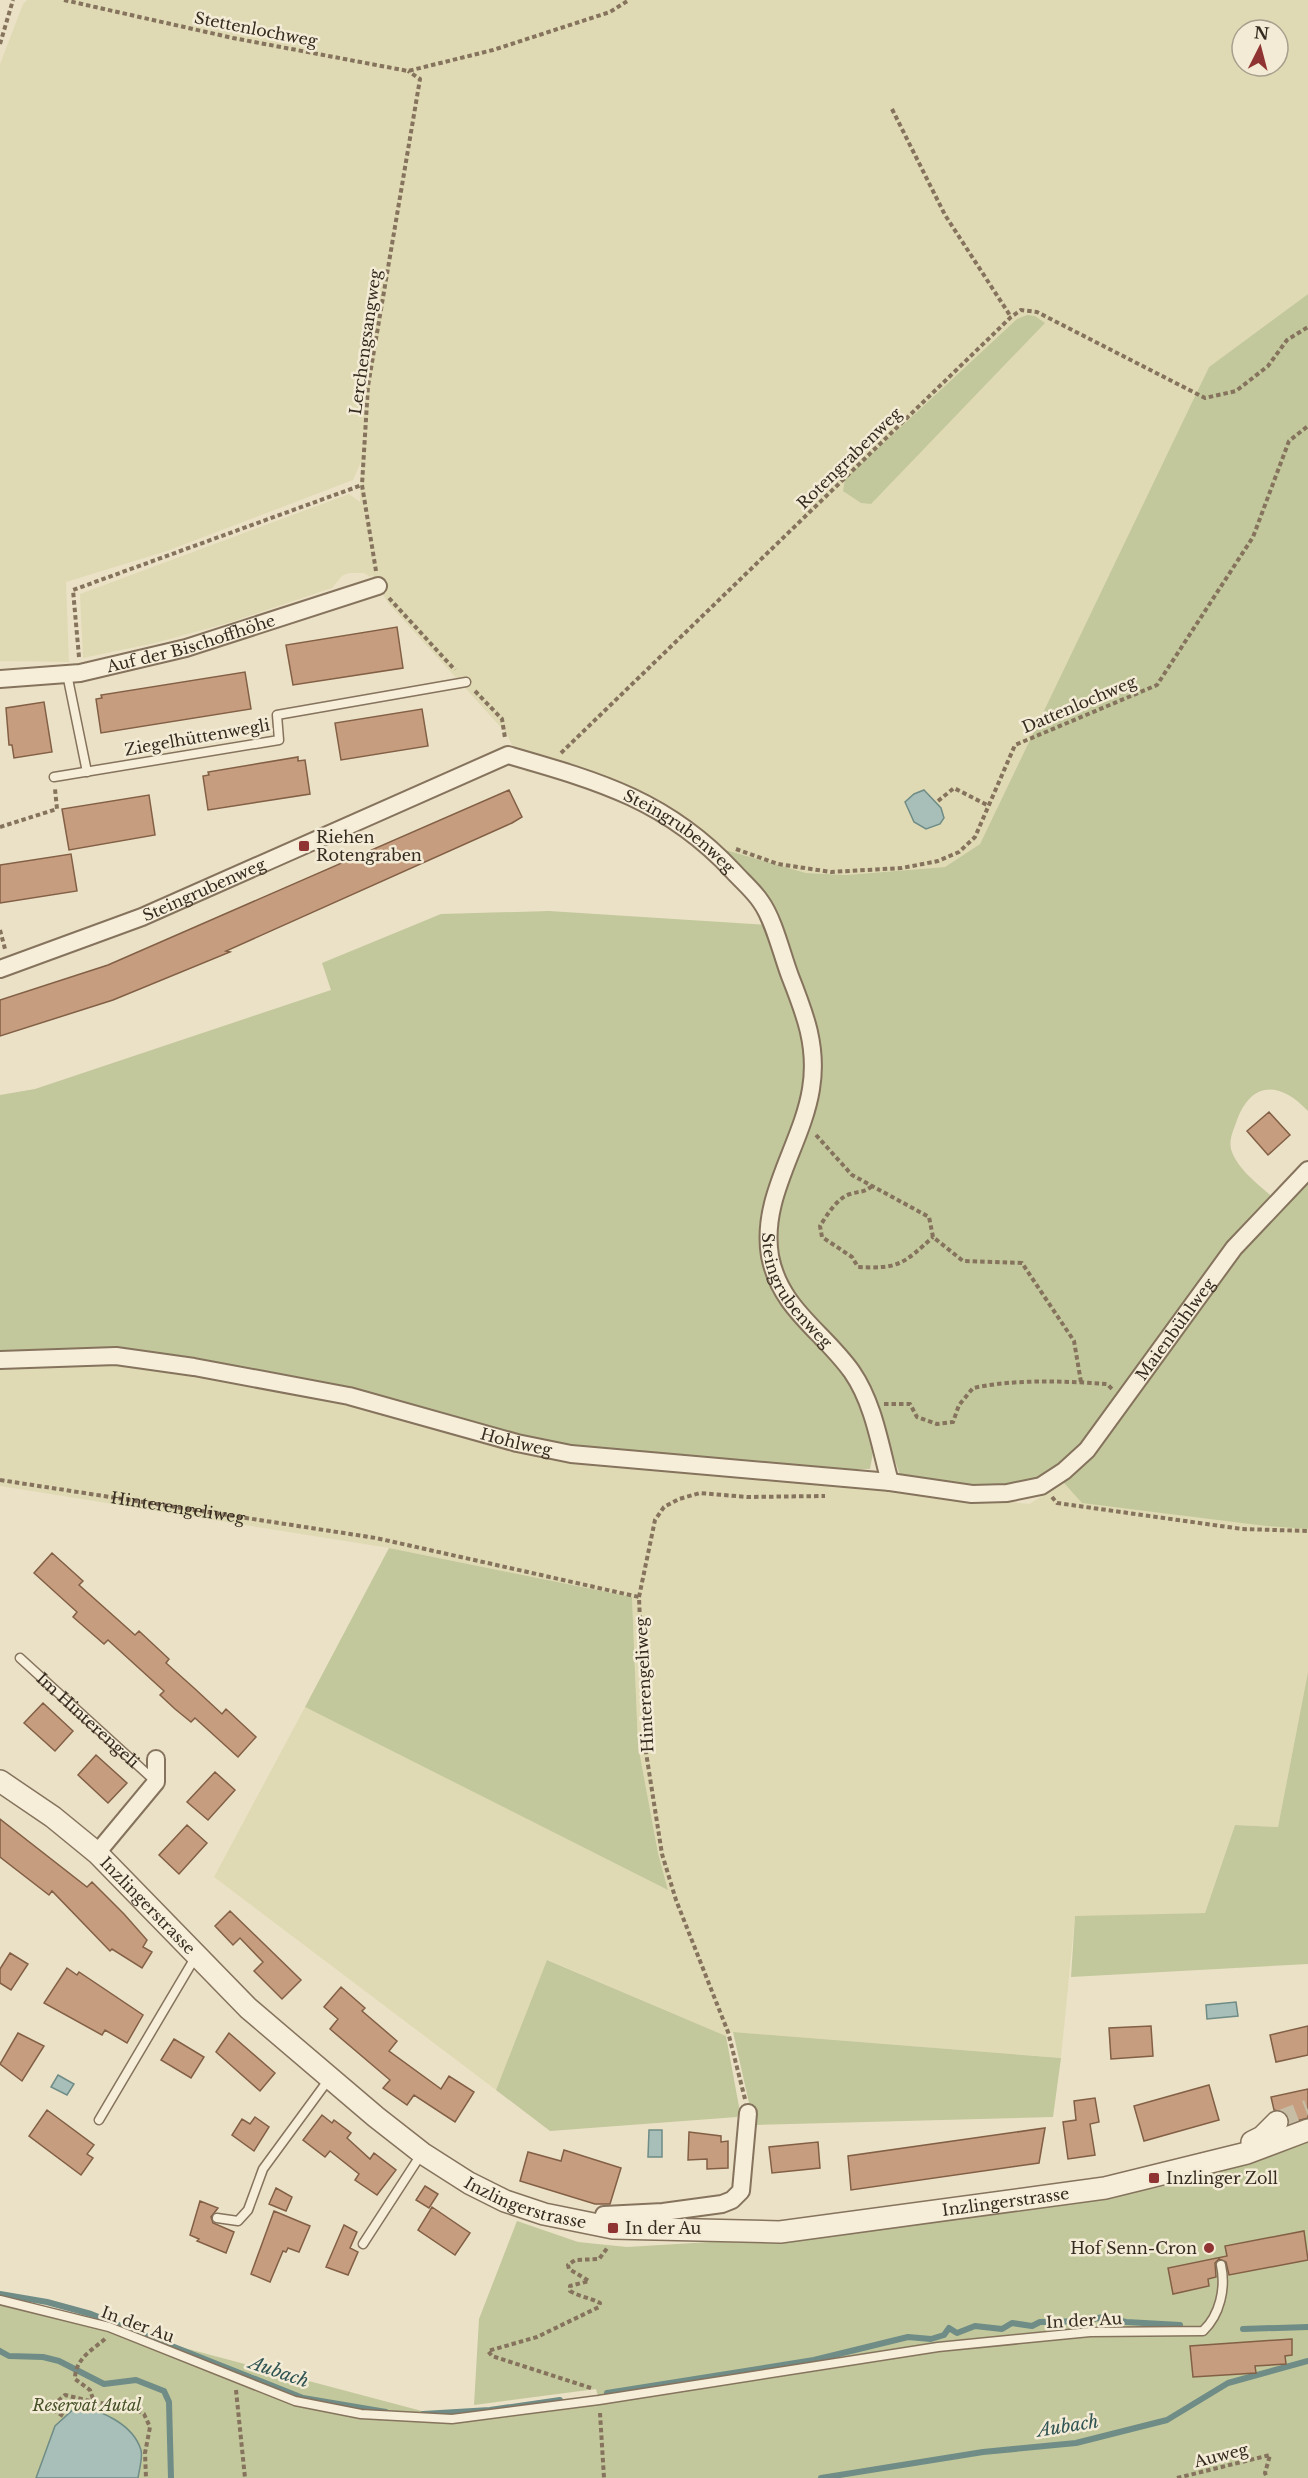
<svg xmlns="http://www.w3.org/2000/svg" width="1308" height="2478" font-family="'Libre Baskerville',serif">
<style>
.farmland{fill:#e0dab4;fill-rule:evenodd}
.green{fill:#c2c89b}
.water{fill:#a7bfb8;stroke:#6f8c86;stroke-width:1.5}
.lines{fill:none;stroke-linecap:round;stroke-linejoin:round}
.stream{stroke:#6f8c86;stroke-width:6}
.building{fill:#c69e7f;stroke:#825f45;stroke-width:1.5}
.tertiary-tunnel{stroke:#c7bda5;stroke-width:21;stroke-dasharray:21 10;stroke-linecap:butt}
.service-casing{stroke:#85735d;stroke-width:11}
.minor-casing{stroke:#85735d;stroke-width:20}
.tertiary-casing{stroke:#85735d;stroke-width:24}
.path{stroke:#85735d;stroke-width:4;stroke-dasharray:4.5 3;stroke-linecap:butt}
.service{stroke:#f6eed9;stroke-width:8}
.minor{stroke:#f6eed9;stroke-width:16}
.tertiary{stroke:#f6eed9;stroke-width:21}
.poi-dot{fill:#8f3432;stroke:#f3ebd5;stroke-width:2}
.labels{text-anchor:middle;dominant-baseline:central;stroke-width:5;stroke-linejoin:round;paint-order:stroke}
.street-label{font-size:16px;fill:#362b20;stroke:#f3ebd5}
.poi-label{font-size:16px;fill:#362b20;stroke:#f3ebd5;text-anchor:start}
.park-label{font-size:16px;font-style:italic;fill:#465128;stroke:#f3ebd5}
.water-label{font-size:18px;font-style:italic;fill:#305453;stroke:#f3ebd5}
</style>
<rect width="100%" height="100%" fill="#ebe1c6"/>
<!-- farmland -->
<path class="farmland" d="M27 0H1308V294L1209 367 980 844 945 867 846 875 806 873 782 867 722 849 614 794 548 774 526 772 506 733 388 603 372 575 370 577 364 573H349L342 576 332 588 228 623 155 643 83 658 80 594 349 494 360 502 361 462 353 480 167 551 66 582 69 662 0 661V64L23 4ZM1242 30H1278V66H1242Z
M113 1362 159 1366 754 1474 1029 1504 1064 1483 1190 1516 1308 1529V1672L1278 1827 1235 1825 1205 1913 1075 1917 1061 2058 733 2032 726 2036 548 1960 496 2090 214 1877 305 1707 668 1889 658 1853 638 1745 632 1597 389 1548 0 1486V1367Z"/>
<!-- green -->
<path class="green" d="M1308 294V1111C1279 1080 1250 1081 1236 1123 1233 1131 1229 1140 1231 1149 1237 1170 1262 1187 1277 1201L1308 1170V1529L1266 1526 1082 1503 1064 1483 969 1486 901 1478 872 1396 788 1287 776 1260 774 1231 817 1066 769 905 722 849 806 873 846 875 945 867 980 844 1209 367Z
M1027 315 1035 316 1045 323 871 504 861 503 843 491 845 479 1017 319Z
M549 911 766 925 801 1025 805 1049 804 1091 766 1209 793 1315 855 1390 875 1442 870 1469H828L572 1448 145 1355 0 1357V1095L35 1089 331 990 322 963 441 914Z
M389 1548 632 1597 638 1745 658 1853 668 1890 305 1707Z
M1308 1672V1964L1071 1977 1075 1916 1205 1913 1235 1825 1278 1827Z
M547 1960 726 2036 740 2112 737 2117 550 2131 496 2090Z
M733 2032 1061 2058 1053 2117 754 2125Z
M1308 2136V2478H0V2299L452 2419 599 2400 596 2389 474 2405 479 2319 517 2221 578 2242 627 2247 844 2234 1145 2190 1185 2182Z"/>
<!-- water -->
<path class="water" d="M924 790 941 808 944 818 940 824 926 829 914 822 905 802 914 794Z
M1236 2002 1238 2016 1207 2019 1206 2005Z
M58 2075 74 2084 67 2095 51 2087Z
M649 2130H662V2157H648Z
M77 2406C101 2410 133 2424 141 2450 143 2458 139 2470 138 2478H36L55 2426Z"/>
<g class="lines">
<!-- stream -->
<path class="stream" d="M0 2294 47 2302 91 2314 303 2398 386 2412
M1243 2329 1308 2327
M0 2351 9 2356 43 2357 59 2361 104 2384 136 2380 164 2391 169 2402 171 2478
M607 2393 814 2360 908 2337 931 2339 944 2335 949 2328 957 2333 975 2326 1002 2329 1012 2323 1032 2326 1040 2322 1085 2321 1103 2317 1126 2322 1180 2325
M423 2414 490 2410 560 2400
M821 2478 983 2452 1076 2443 1167 2420 1228 2383 1308 2361"/>
</g>
<!-- building -->
<path class="building" d="M397 627 403 668 293 685 286 645Z
M245 672 251 709 101 733 96 699 102 698 101 695Z
M44 702 52 752 14 758 12 745H9L6 708Z
M422 709 428 746 341 760 335 723Z
M298 757V761L305 760 310 794 208 810 203 776 209 775 208 772Z
M509 790 522 817 512 823 226 951 230 952 113 1000 0 1036V1000L108 965Z
M149 795 155 835 69 850 62 809Z
M71 854 77 891 0 903V865Z
M1269 1112 1290 1135 1268 1155 1247 1131Z
M52 1553 83 1581 79 1585 135 1635 139 1631 169 1659 166 1663 194 1688 222 1714 226 1709 256 1737 238 1757 195 1718 191 1722 175 1709 160 1695 164 1691 108 1640 104 1644 73 1617 77 1612 34 1573Z
M43 1703 73 1731 55 1751 24 1723Z
M96 1755 127 1783 108 1803 78 1775Z
M215 1772 235 1790 208 1820 187 1802Z
M0 1819 87 1887 92 1882 124 1914 147 1940 143 1947 152 1952 142 1968 112 1949 110 1951 52 1891 49 1895 0 1857Z
M187 1825 207 1843 179 1874 159 1855Z
M230 1911 301 1980 282 1999 254 1971 263 1962 240 1938 233 1945 215 1926Z
M10 1953 28 1964 11 1990 0 1983V1969Z
M67 1968 77 1975 79 1972 143 2015 127 2043 105 2030 102 2035 44 2003Z
M341 1987 365 2008 362 2011 397 2041 389 2051 441 2089 449 2076 474 2092 455 2122 414 2095 407 2105 383 2088 390 2080 330 2029 338 2019 324 2007Z
M1151 2026 1153 2056 1111 2059 1109 2028Z
M1308 2026V2055L1276 2062 1270 2035Z
M18 2033 44 2046 22 2081 0 2064Z
M229 2033 275 2073 260 2091 216 2052Z
M174 2039 204 2057 191 2078 161 2060Z
M1209 2085 1219 2120 1144 2141 1134 2106Z
M1308 2089V2118L1289 2123 1286 2113 1274 2110 1271 2097Z
M1095 2098 1099 2122 1090 2124 1095 2155 1068 2159 1063 2122 1076 2120 1074 2101Z
M47 2110 94 2145 87 2154 93 2158 81 2175 29 2136Z
M322 2115 332 2123 334 2120 351 2133 347 2138 370 2159 374 2153 396 2170 377 2195 355 2180 359 2174 330 2151 325 2157 303 2140Z
M255 2117 269 2127 254 2151 232 2135 242 2119 250 2124Z
M1045 2128 1039 2163 851 2190 848 2156Z
M689 2132 721 2136V2142L728 2141V2168L707 2169V2159L688 2160Z
M818 2142 820 2168 772 2173 769 2147Z
M564 2150 621 2168 610 2204H595L520 2181 528 2152 561 2161Z
M425 2186 438 2194 429 2208 416 2200Z
M276 2188 292 2197 286 2211 269 2204Z
M200 2201 218 2208 211 2217 213 2223 234 2232 226 2253 197 2241 199 2239 190 2235Z
M432 2207 470 2233 455 2255 418 2230Z
M274 2211 310 2226 299 2252 288 2248 286 2252 283 2251 270 2282 251 2274Z
M344 2225 357 2232 350 2248 358 2252 348 2275 326 2267Z
M1304 2231 1308 2260 1229 2275 1226 2262 1219 2259 1215 2263 1216 2277 1208 2279 1209 2286 1173 2294 1168 2268 1227 2256 1225 2246Z
M1292 2339V2355L1285 2356 1286 2364 1255 2366 1256 2373 1193 2377 1190 2346Z"/>
<g class="lines">
<!-- tertiary-tunnel -->
<path class="tertiary-tunnel" d="M1277 2122 1308 2110"/>
<defs>
<g id="service">
<path d="M67 674 87 772"/>
<path d="M54 777 279 740 277 715 466 682"/>
<path id="s2" d="M20 1658 155 1781"/>
<path d="M99 2120 196 1956"/>
<path d="M217 2218 238 2221 248 2210 263 2169 329 2079"/>
<path d="M363 2244 422 2153"/>
<path d="M0 2300 109 2327 295 2401 361 2414 452 2419 599 2400 938 2347 1090 2332 1203 2331C1220 2315 1226 2288 1221 2265"/>
</g>
<g id="minor">
<path id="s3" d="M0 679 80 673 186 648 378 586"/>
<path id="s4" d="M0 969 142 917 508 755C598 781 667 800 733 871 742 881 754 891 761 902 774 920 782 955 790 976 805 1014 818 1047 811 1089 802 1145 760 1197 770 1256 780 1309 823 1331 852 1372 874 1404 880 1446 890 1482"/>
<path id="s5" d="M0 1360 116 1356 194 1367 349 1396 517 1443 571 1454 890 1482 972 1494 1007 1493 1041 1486 1064 1471 1087 1450 1234 1248 1308 1170"/>
<path d="M97 1853 156 1782V1759"/>
<path d="M603 2218 604 2215 663 2212 722 2204 732 2200 741 2191 748 2113"/>
</g>
<g id="tertiary">
<path id="s6" d="M0 1781 53 1817 97 1853 248 2008 376 2117 422 2153 469 2183 505 2201 544 2214 613 2228 780 2232 1105 2188 1247 2153 1308 2130"/>
<path d="M1252 2142 1262 2137 1277 2122"/>
</g>
</defs>
<!-- service casing -->
<use href="#service" class="service-casing"/>
<!-- minor casing -->
<use href="#minor" class="minor-casing"/>
<!-- tertiary casing -->
<use href="#tertiary" class="tertiary-casing"/>
<!-- path -->
<g class="path">
<path d="M64 0 233 38 408 71 493 50 610 12 629 0"/>
<path d="M0 44 13 0"/>
<path d="M892 109 945 215 1011 317"/>
<path d="M376 571 362 485 368 386 420 79 408 71"/>
<path d="M389 598 455 670"/>
<path d="M79 657 73 590 362 485"/>
<path d="M475 691 502 719 505 738"/>
<path d="M561 753 1011 317 1021 310 1037 312 1205 398 1236 391 1268 366 1287 340 1308 327"/>
<path d="M938 801 954 788 989 806"/>
<path d="M0 827 57 809 55 789"/>
<path d="M736 849 778 864 831 872 902 868 938 861 959 852 975 837 1015 745 1157 685 1253 537 1289 441 1308 426"/>
<path d="M0 930 5 949"/>
<path d="M816 1135 852 1175 929 1217 933 1237 963 1261 1022 1263 1074 1341 1081 1382"/>
<path d="M872 1186C864 1193 859 1191 850 1194 837 1198 827 1215 820 1226L822 1237 852 1257 858 1267C899 1269 903 1264 933 1237"/>
<path d="M884 1404H910L917 1417 937 1424 953 1422 959 1405 973 1388C1015 1379 1064 1381 1107 1384L1112 1389"/>
<path id="s1" d="M0 1480 376 1538 639 1597"/>
<path d="M1052 1497 1057 1503 1242 1529 1308 1531"/>
<path d="M745 2099 728 2032 676 1900 662 1854 645 1746 639 1597 655 1520 664 1507 679 1499 700 1493 747 1497 825 1496"/>
<path d="M105 2339C92 2350 75 2359 75 2379L90 2390 94 2402 133 2408 144 2414 150 2427 145 2453 146 2478"/>
<path d="M591 2388 492 2356 488 2351 537 2337 599 2307 600 2303C591 2298 580 2297 570 2291V2286L589 2281 569 2269 568 2265 575 2260 599 2259 608 2247"/>
<path d="M236 2390 245 2478"/>
<path d="M600 2413 604 2478"/>
<path d="M63 2416 55 2411 53 2405 65 2395 94 2402"/>
<path d="M1177 2478 1270 2455 1265 2473 1267 2478"/>
</g>
<!-- service -->
<use href="#service" class="service"/>
<!-- minor -->
<use href="#minor" class="minor"/>
<!-- tertiary -->
<use href="#tertiary" class="tertiary"/>
</g>
<!-- markers -->
<g class="poi-dot">
<rect x="298" y="840" width="12" height="12" rx="3"/>
<rect x="1148" y="2172" width="12" height="12" rx="3"/>
<rect x="607" y="2222" width="12" height="12" rx="3"/>
<circle cx="1209" cy="2248" r="6"/>
</g>
<g class="labels">
<!-- street labels -->
<g class="street-label">
<text transform="translate(256 29) rotate(11)">Stettenlochweg</text>
<text transform="translate(365 342) rotate(-82)">Lerchengsangweg</text>
<text transform="translate(849 458) rotate(-44)">Rotengrabenweg</text>
<text stroke="none"><textPath href="#s3" startOffset="195">Auf der Bischoffhöhe</textPath></text>
<text transform="translate(1079 704) rotate(-23)">Dattenlochweg</text>
<text transform="translate(197 737) rotate(-10)">Ziegelhüttenwegli</text>
<text stroke="none"><textPath href="#s4" startOffset="741">Steingrubenweg</textPath></text>
<text stroke="none"><textPath href="#s4" startOffset="219">Steingrubenweg</textPath></text>
<text stroke="none"><textPath href="#s4" startOffset="1263">Steingrubenweg</textPath></text>
<text stroke="none"><textPath href="#s5" startOffset="1263">Maienbühlweg</textPath></text>
<text stroke="none"><textPath href="#s5" startOffset="526">Hohlweg</textPath></text>
<text stroke="none"><textPath href="#s1" startOffset="180">Hinterengeliweg</textPath></text>
<text transform="translate(644 1685) rotate(-93)">Hinterengeliweg</text>
<text stroke="none"><textPath href="#s2" startOffset="92">Im Hinterengeli</textPath></text>
<text stroke="none"><textPath href="#s6" startOffset="194">Inzlingerstrasse</textPath></text>
<text stroke="none"><textPath href="#s6" startOffset="680">Inzlingerstrasse</textPath></text>
<text stroke="none"><textPath href="#s6" startOffset="1166">Inzlingerstrasse</textPath></text>
<text transform="translate(1084 2320) rotate(-3)">In der Au</text>
<text transform="translate(138 2324) rotate(20)">In der Au</text>
<text transform="translate(1221 2455) rotate(-14)">Auweg</text>
</g>
<!-- poi labels -->
<g class="poi-label">
<text x="316" y="837">Riehen<tspan x="316" dy="18">Rotengraben</tspan></text>
<text x="1166" y="2178">Inzlinger Zoll</text>
<text x="625" y="2228">In der Au</text>
<text x="1197" y="2248" text-anchor="end">Hof Senn-Cron</text>
</g>
<!-- park labels -->
<g class="park-label">
<text x="87" y="2405">Reservat Autal</text>
</g>
<!-- water labels -->
<g class="water-label">
<text transform="translate(279 2372) rotate(19)">Aubach</text>
<text transform="translate(1068 2426) rotate(-9)">Aubach</text>
</g>
</g>
<!-- north arrow -->
<g transform="translate(1260 48) rotate(6)"><circle r="28" fill="#f3ebd5" stroke="#a79e8d" stroke-width="1.5"/>
<path d="M0-4.5L10 22L0 15L-10 22Z" fill="#8f3432"/>
<text y="-9" font-size="16" font-weight="bold" text-anchor="middle" fill="#362b20">N</text>
</g>
</svg>
